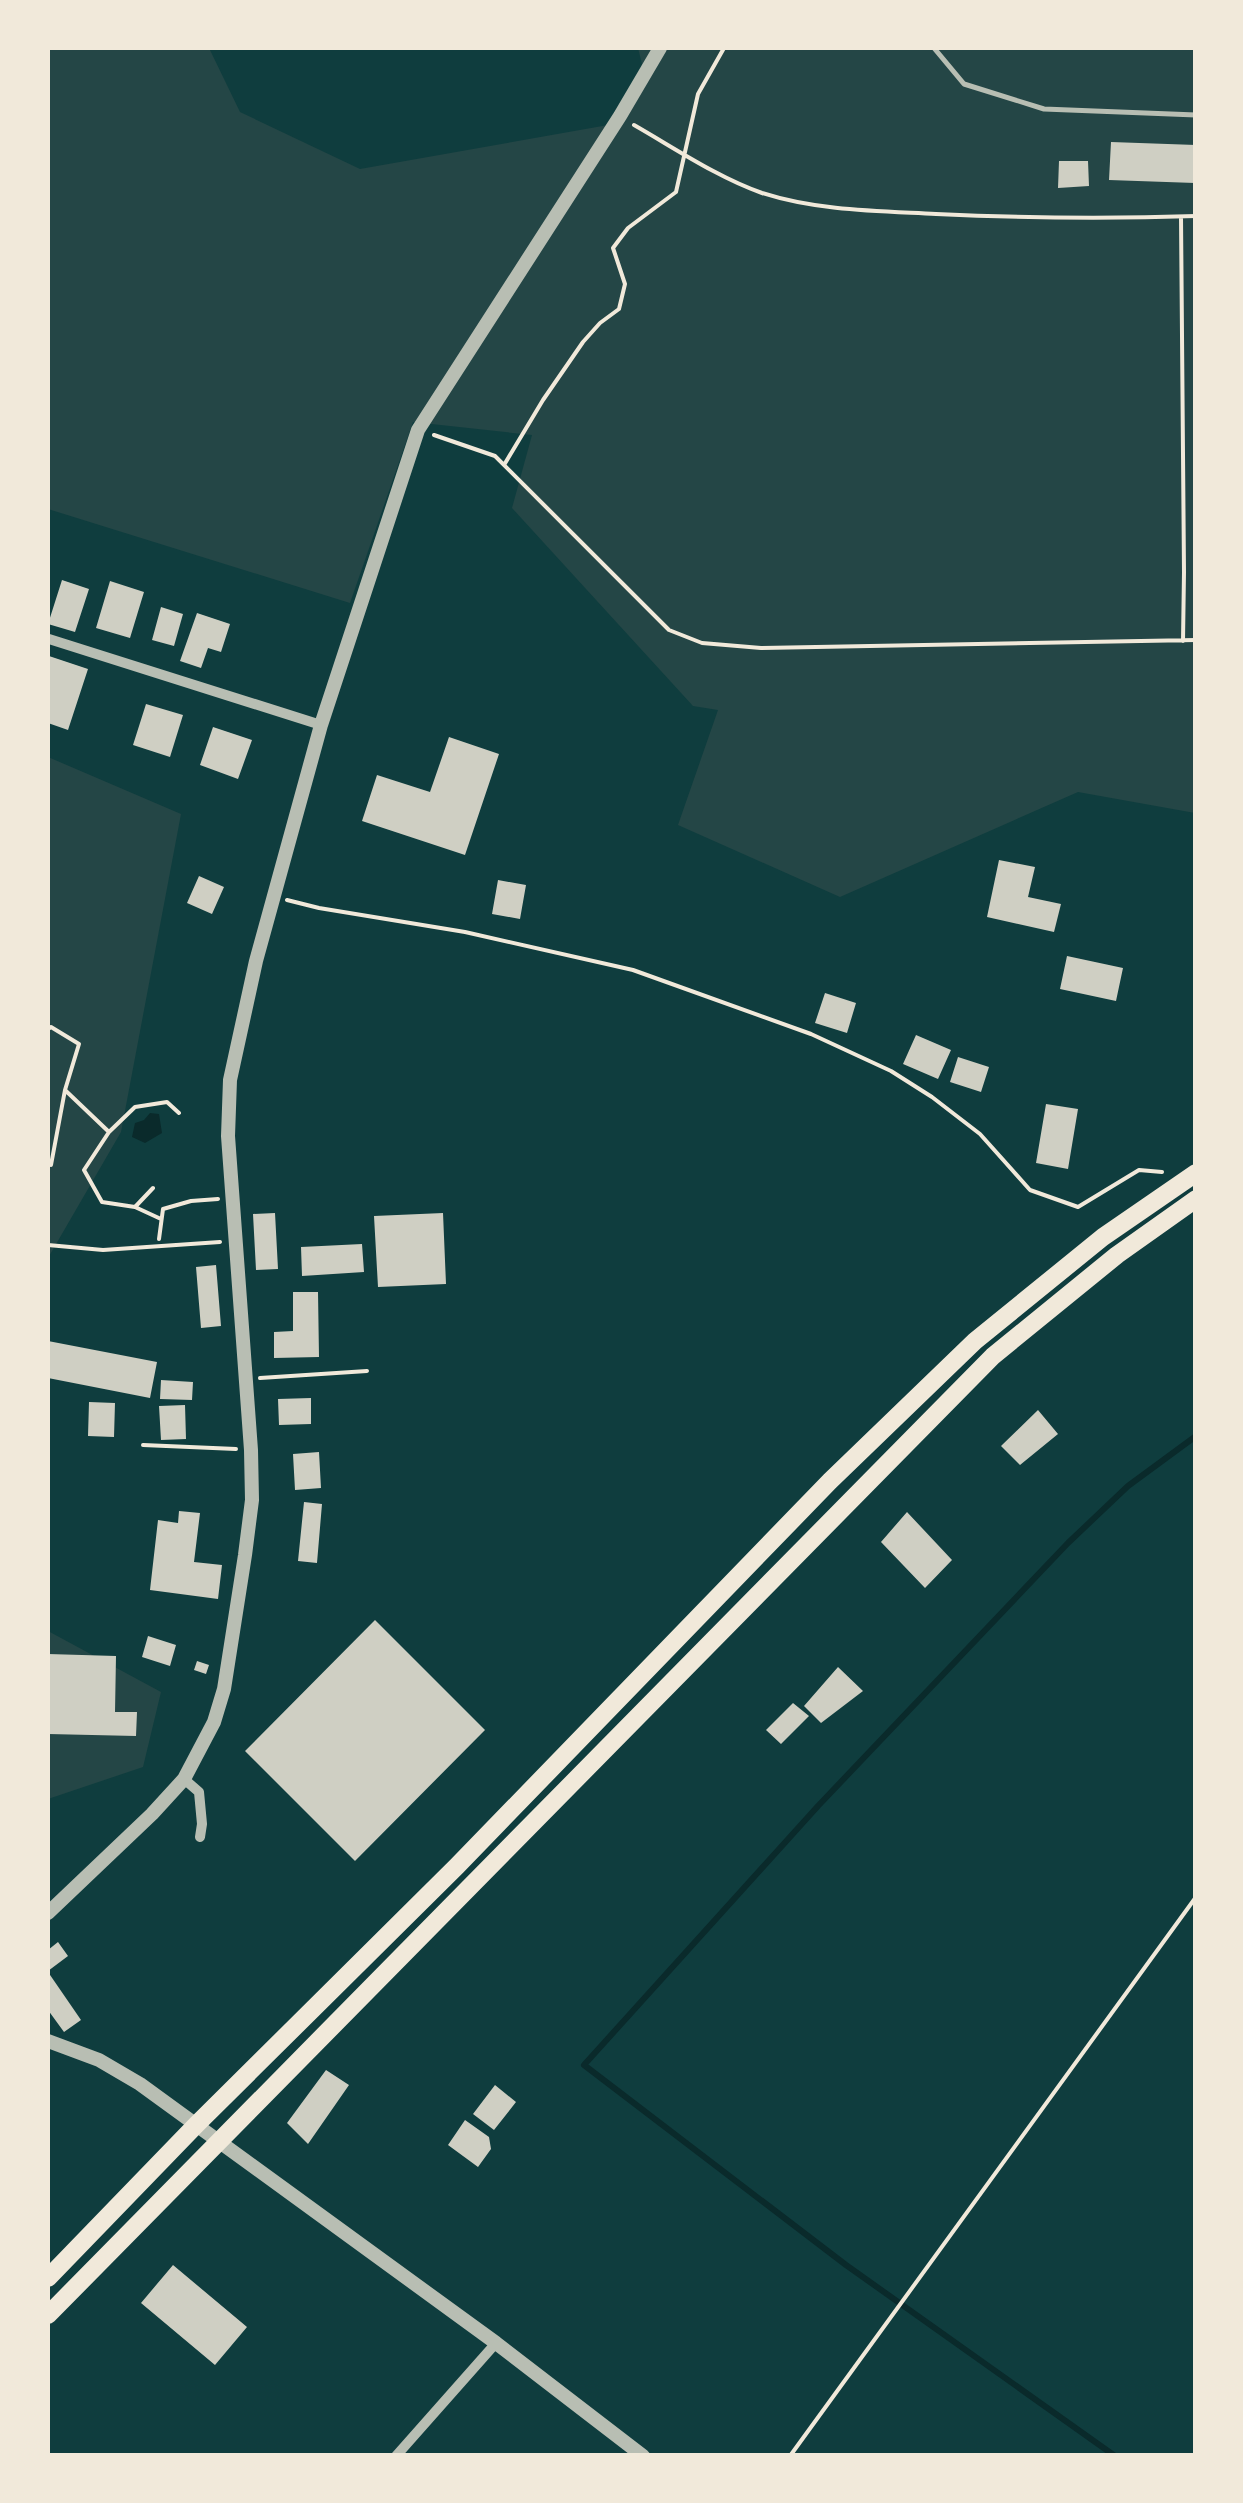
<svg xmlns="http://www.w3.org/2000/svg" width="1243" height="2503" font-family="'Source Sans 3',sans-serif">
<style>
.green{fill:#244646}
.water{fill:#0a2a2b}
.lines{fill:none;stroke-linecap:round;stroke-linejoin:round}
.stream{stroke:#0a2a2b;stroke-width:6}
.building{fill:#cfcfc3}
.path{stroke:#f1e9da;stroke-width:4}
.service{stroke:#b8beb3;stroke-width:5}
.minor{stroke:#b8beb3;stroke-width:10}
.tertiary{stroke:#b8beb3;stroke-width:14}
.trunk{stroke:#f1e9da;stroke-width:18}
</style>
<rect width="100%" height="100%" fill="#0f3d3e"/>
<!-- green -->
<path class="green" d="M48 48H209L240 112 360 169 625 122 642 64 638 48H1195V813L1078 792 840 897 678 825 718 710 693 706 512 508 532 435 413 422 350 603 48 509Z
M48 757 181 814 121 1132 48 1258Z
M48 1631 161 1692 143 1767 48 1799Z"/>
<!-- water -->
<path class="water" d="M150 1113 159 1114 162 1133 145 1143 132 1137 135 1123 144 1120Z"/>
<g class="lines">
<!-- stream -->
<path class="stream" d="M1115 2456 846 2265 584 2065 818 1806 1068 1543 1128 1486 1196 1436"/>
</g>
<!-- building -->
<path class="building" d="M1111 142 1196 145 1195 183 1109 180Z
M1059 161H1088L1089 186 1058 188Z
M62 580 89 589 75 632 48 624Z
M110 581 144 592 130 638 96 628Z
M161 607 183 614 174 646 152 640Z
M197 613 230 624 221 652 208 648 201 668 180 661Z
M49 656 88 669 68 730 48 723Z
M146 704 183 715 170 757 133 745Z
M213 727 252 740 238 779 200 765Z
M449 737 499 754 465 855 362 821 377 775 430 792Z
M999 860 1035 867 1028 897 1061 904 1054 932 987 917Z
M199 876 224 887 212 914 187 903Z
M498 880 526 885 520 919 492 914Z
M1067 956 1123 968 1116 1001 1060 989Z
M825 993 856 1003 847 1033 815 1023Z
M916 1035 951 1050 938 1079 903 1064Z
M958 1057 989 1067 981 1092 950 1082Z
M1046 1104 1078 1109 1068 1169 1036 1163Z
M275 1213 278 1269 256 1270 253 1214Z
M443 1213 446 1284 378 1287 374 1216Z
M362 1244 364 1272 302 1276 301 1247Z
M216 1265 221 1326 201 1328 196 1267Z
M293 1292H318L319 1357 274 1358V1332L293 1331Z
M48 1341 157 1362 150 1398 48 1378Z
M161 1380 193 1382 192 1400 160 1399Z
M311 1398V1424L279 1425 278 1399Z
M89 1402 115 1403 114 1437 88 1436Z
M185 1405 186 1439 161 1440 159 1406Z
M1038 1410 1058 1434 1020 1465 1001 1446Z
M319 1452 321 1488 295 1490 293 1454Z
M304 1502 322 1504 317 1563 298 1561Z
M179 1511 200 1513 194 1562 222 1565 218 1599 150 1590 158 1520 178 1523Z
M907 1512 952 1560 925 1588 881 1542Z
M375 1620 485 1730 355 1861 245 1751Z
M148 1636 176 1645 170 1666 142 1657Z
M48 1654 116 1656 115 1712H137L136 1736 48 1734Z
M197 1661 209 1665 206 1674 194 1670Z
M838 1667 863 1691 821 1723 804 1706Z
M793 1703 809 1716 781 1744 766 1730Z
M58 1942 68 1956 48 1971V1950Z
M48 1972 81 2020 64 2032 48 2010Z
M326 2070 349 2085 308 2144 287 2123Z
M495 2085 516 2102 494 2130 473 2114Z
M465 2120 489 2137 491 2149 478 2167 448 2145Z
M173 2265 247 2327 215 2365 141 2303Z"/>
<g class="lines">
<!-- path -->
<path class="path" d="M634 125C676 149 717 177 762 193 818 211 878 211 936 214 1022 218 1109 219 1196 216
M1181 217 1184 572 1183 641
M434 435 495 456 669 630 702 643 761 648 1196 640
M504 465 543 400 583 342 600 323 619 309 625 284 613 248 628 228 676 192 698 94 724 48
M287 900 319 908 465 932 633 970 811 1034 891 1071 932 1097 980 1134 1030 1190 1078 1207 1139 1170 1162 1172
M48 1029 51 1027 79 1044 65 1090 51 1165
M66 1091 109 1132
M135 1207 153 1188
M161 1219 135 1207 102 1202 84 1170 109 1132 135 1107 167 1102 179 1113
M159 1239 163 1209 191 1201 218 1199
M48 1245 103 1250 220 1242
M260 1378 367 1371
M143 1445 236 1449
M790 2456 1196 1897"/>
<!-- service -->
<path class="service" d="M934 48 964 84 1044 109 1196 115"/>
<!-- minor -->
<path class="minor" d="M49 639 321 725
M184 1779 199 1792 202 1824 200 1837
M396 2456 496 2343"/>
<!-- tertiary -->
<path class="tertiary" d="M48 1913 152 1814 184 1779 214 1722 224 1689 245 1555 252 1500 251 1450 228 1136 230 1080 256 961 321 725 418 430 620 116 660 48
M48 2041 99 2060 140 2084 496 2343 643 2456"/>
<!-- trunk -->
<path class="trunk" d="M48 2278 196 2125 457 1866 830 1481 975 1341 1103 1237 1196 1173
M48 2315 993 1356 1117 1255 1196 1199"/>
</g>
<!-- border -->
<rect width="1243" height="2503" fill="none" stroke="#f1e9da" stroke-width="100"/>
</svg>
